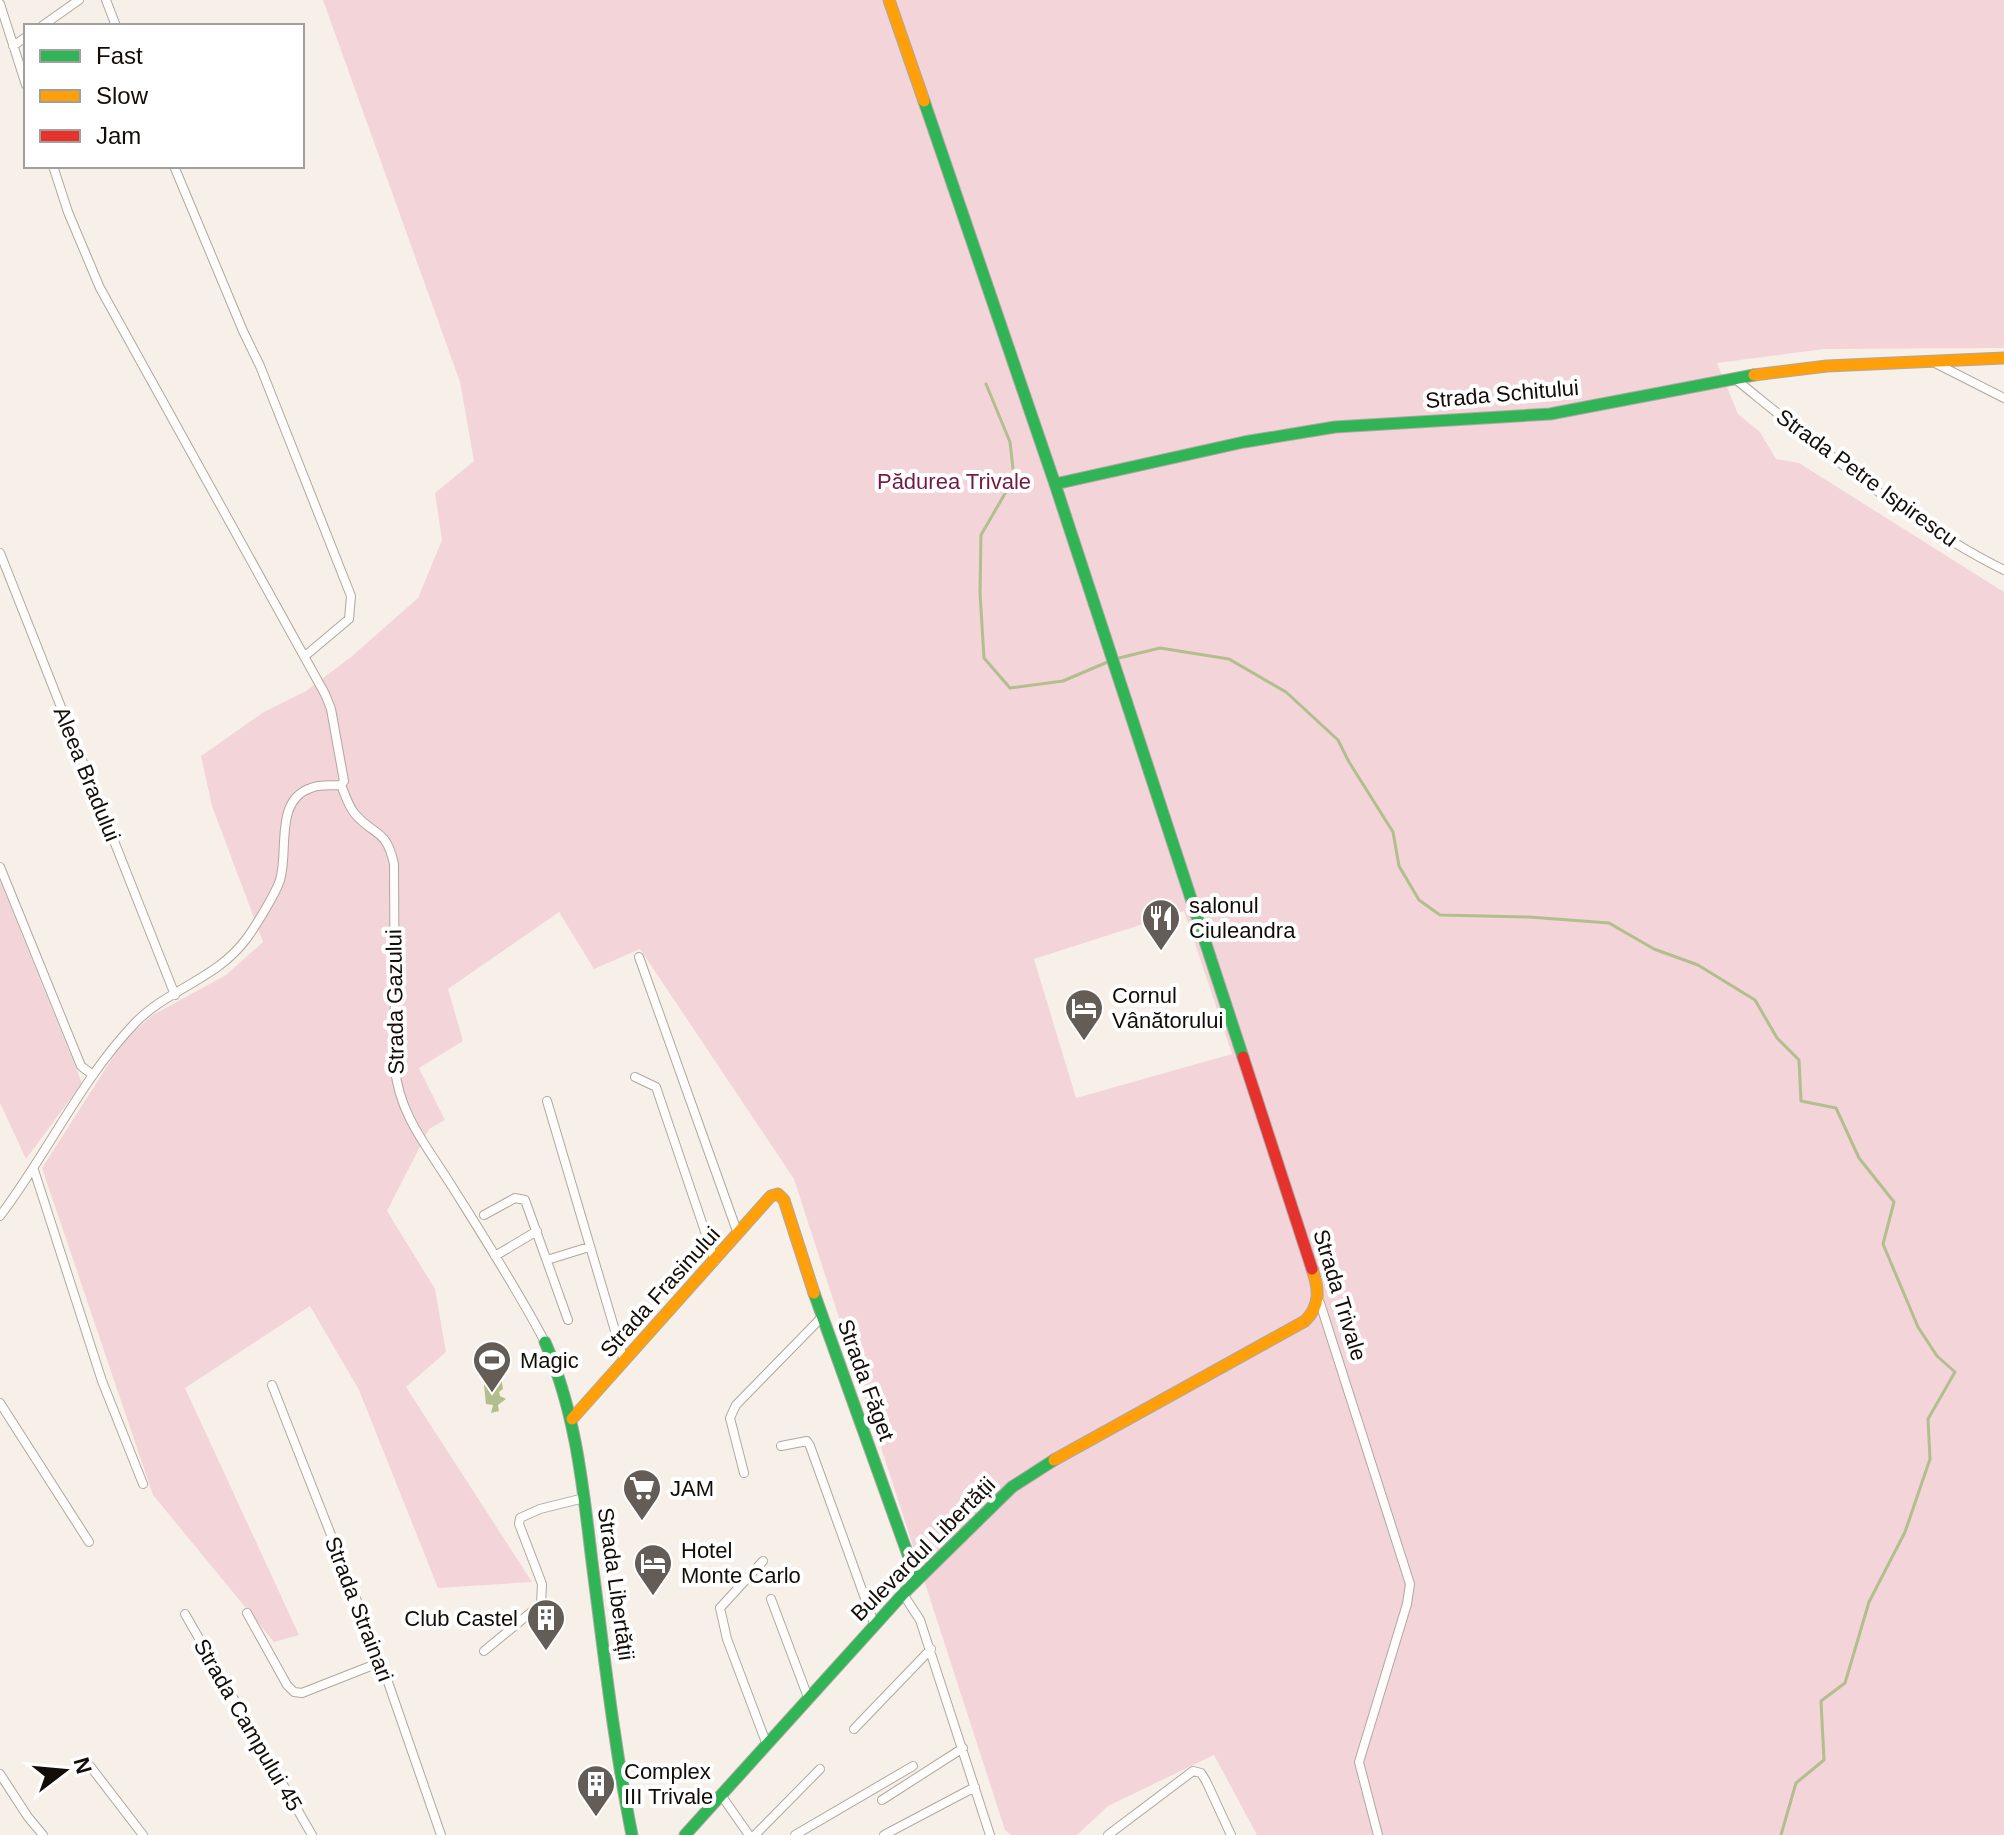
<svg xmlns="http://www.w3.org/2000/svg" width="2004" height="1835" font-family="Arial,sans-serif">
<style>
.green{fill:#f3d4d9;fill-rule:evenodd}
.water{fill:#b2be8d}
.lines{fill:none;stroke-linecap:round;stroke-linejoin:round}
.stream{stroke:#b2be8d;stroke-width:3}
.street-casing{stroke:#aea8a2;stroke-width:10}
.fast-casing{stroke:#aea8a2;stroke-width:13}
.slow-casing{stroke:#aea8a2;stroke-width:13}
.jam-casing{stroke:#aea8a2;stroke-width:13}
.street{stroke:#fefdfc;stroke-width:8}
.fast{stroke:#30b455;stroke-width:11}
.slow{stroke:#ff9f0a;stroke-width:11}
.jam{stroke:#e5322d;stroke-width:11}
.labels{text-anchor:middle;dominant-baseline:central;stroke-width:8;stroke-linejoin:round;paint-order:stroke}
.street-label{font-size:22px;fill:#130d08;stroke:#fff}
.park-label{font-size:22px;fill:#731a40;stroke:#fff}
.poi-label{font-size:22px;fill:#130d08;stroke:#fff;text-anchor:start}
</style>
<rect width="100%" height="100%" fill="#f7f0e9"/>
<!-- green -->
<path class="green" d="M323 0H2004V348L1825 349 1717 363 1738 414 1760 432 1776 459 1799 463 2004 592V1835H1257L1214 1755 1108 1806 1077 1835H1011L1005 1830 794 1179 640 949 594 969 559 912 448 989 463 1041 419 1068 445 1120 429 1129 387 1211 435 1289 446 1352 406 1387 532 1582 438 1588 359 1390 310 1306 185 1388 299 1635 274 1642 153 1495 42 1168 124 1040 153 1015 226 975 263 942 212 806 201 756 264 712 306 691 351 657 418 598 442 540 435 493 474 461 460 382ZM1184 911 1232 1054 1076 1098 1034 959Z
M0 881 82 1083 26 1159 0 1103Z"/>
<!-- water -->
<path class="water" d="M492 1373 501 1376 503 1389 499 1392 500 1396 506 1399 498 1405 499 1411 491 1413 493 1405 486 1404 484 1385Z"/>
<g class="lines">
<!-- stream -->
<path class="stream" d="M986 384 1010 442 1014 478 981 535 980 593 984 658 1010 688 1063 681 1110 661
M1115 659 1160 648 1229 659 1286 692 1338 740 1349 762 1393 832 1399 866 1419 900 1440 915 1529 917 1609 923 1654 949 1698 965 1755 1000 1777 1038 1799 1060 1801 1101 1836 1108 1859 1158 1894 1202 1883 1244 1918 1327 1937 1356 1955 1372 1928 1419 1930 1459 1905 1532 1869 1602 1845 1683 1821 1701 1824 1760 1796 1783 1781 1835"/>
<defs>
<path id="street" d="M106 0 116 26
M0 4 26 85
M42 26 79 0
M13 46 26 37
M53 166 68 212 100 288 325 694 331 709 344 781 341 785
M174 166 243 331 260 366 351 596 349 619 305 656
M1933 362 2004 398
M1734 378C1817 445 1909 523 2004 570
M0 553 175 995
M341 785C345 794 348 806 355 814 375 837 386 828 394 864L395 1068C399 1115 429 1149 453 1188 485 1239 517 1289 545 1342
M0 867 81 1066 93 1075
M639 957 738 1234
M635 1077 656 1087 715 1261
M547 1101 624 1361
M34 1170 102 1381 143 1484
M484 1215 515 1198 525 1200 568 1320
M0 1216C48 1153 81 1079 136 1022 170 988 217 979 247 938 255 927 276 893 280 880 289 851 274 800 311 788 320 784 331 786 341 785
M495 1256 537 1231
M547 1260 589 1247
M1320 1303 1410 1584 1407 1604 1359 1762 1378 1835
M272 1385 381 1662 441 1835
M0 1403 89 1542
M781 1446 807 1441 810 1446 875 1626
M744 1473 730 1418 736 1405 822 1317
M763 1561 720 1608 727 1639 767 1745
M903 1594 920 1620 990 1835
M771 1599 809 1700
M247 1613 287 1685 294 1692 302 1693 381 1662
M185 1614 312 1835
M484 1651 541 1604 542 1584 519 1524 520 1518 540 1509 584 1498
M854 1729 931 1649
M90 1766 143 1835
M0 1774 28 1817 43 1835
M721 1795 749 1835
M882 1800 963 1748
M755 1835 820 1769
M795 1835 913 1766
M884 1835 975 1787
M1108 1835 1193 1771 1201 1773 1206 1781 1231 1835"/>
<path id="fast" d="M924 101 1055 484 1243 1057
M1055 484 1244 442 1335 427 1550 414 1754 375
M814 1293 917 1580
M545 1342C576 1413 583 1487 592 1562 604 1654 614 1745 632 1835
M685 1835 903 1594 1012 1487 1054 1460"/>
<path id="slow" d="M889 0 924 101
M1754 375 1827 366 2004 358
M572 1419 771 1196 778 1194 784 1200 814 1293
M1054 1460 1305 1321C1321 1305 1319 1289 1312 1269"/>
<path id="jam" d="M1243 1057 1312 1269"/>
</defs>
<!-- street casing -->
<use href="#street" class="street-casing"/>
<!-- fast casing -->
<use href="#fast" class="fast-casing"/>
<!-- slow casing -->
<use href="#slow" class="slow-casing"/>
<!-- jam casing -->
<use href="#jam" class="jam-casing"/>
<!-- street -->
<use href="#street" class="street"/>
<!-- fast -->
<use href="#fast" class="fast"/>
<!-- slow -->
<use href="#slow" class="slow"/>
<!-- jam -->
<use href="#jam" class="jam"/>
</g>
<!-- icons -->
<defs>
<symbol id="restaurant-pin" viewBox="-11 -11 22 30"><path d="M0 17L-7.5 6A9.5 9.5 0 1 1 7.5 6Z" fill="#635c57" stroke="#fff"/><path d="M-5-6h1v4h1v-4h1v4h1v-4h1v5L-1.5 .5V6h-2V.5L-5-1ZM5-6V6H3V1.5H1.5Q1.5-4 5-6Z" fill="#fff"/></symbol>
<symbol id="hotel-pin" viewBox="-11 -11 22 30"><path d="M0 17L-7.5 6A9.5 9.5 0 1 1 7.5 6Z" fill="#635c57" stroke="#fff"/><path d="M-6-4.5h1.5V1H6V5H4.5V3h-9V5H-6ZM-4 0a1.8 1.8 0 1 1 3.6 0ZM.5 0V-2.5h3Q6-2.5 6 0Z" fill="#fff"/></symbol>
<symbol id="stadium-pin" viewBox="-11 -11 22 30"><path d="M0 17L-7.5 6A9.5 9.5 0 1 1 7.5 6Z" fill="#635c57" stroke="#fff"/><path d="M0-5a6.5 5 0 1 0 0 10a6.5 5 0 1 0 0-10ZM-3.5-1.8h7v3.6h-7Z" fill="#fff"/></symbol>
<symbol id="supermarket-pin" viewBox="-11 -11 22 30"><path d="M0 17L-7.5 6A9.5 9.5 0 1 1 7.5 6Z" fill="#635c57" stroke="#fff"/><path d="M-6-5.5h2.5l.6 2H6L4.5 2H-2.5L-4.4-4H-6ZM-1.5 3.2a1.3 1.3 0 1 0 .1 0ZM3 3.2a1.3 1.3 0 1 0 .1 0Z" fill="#fff"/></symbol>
<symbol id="building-pin" viewBox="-11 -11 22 30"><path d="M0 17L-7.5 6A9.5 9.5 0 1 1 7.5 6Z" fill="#635c57" stroke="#fff"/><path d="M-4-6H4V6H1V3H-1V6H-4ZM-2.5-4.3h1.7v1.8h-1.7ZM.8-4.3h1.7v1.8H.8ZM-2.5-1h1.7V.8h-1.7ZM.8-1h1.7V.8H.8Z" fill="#fff"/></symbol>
</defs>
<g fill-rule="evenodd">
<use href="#restaurant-pin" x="1139" y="896" width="44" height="60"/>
<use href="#hotel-pin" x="1062" y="986" width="44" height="60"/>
<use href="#stadium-pin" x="470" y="1338" width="44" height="60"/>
<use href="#supermarket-pin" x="620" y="1466" width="44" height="60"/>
<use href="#hotel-pin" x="631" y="1541" width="44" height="60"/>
<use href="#building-pin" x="524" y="1596" width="44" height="60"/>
<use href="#building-pin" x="574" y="1762" width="44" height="60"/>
</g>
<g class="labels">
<!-- street labels -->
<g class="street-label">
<text transform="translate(1502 394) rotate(-5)">Strada Schitului</text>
<text transform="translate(1867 478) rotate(36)">Strada Petre Ispirescu</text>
<text transform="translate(87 774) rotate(68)">Aleea Bradului</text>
<text transform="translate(395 1002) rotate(-91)">Strada Gazului</text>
<text transform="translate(660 1292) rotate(-48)">Strada Frasinului</text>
<text transform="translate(1340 1295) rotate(73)">Strada Trivale</text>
<text transform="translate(866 1380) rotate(70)">Strada Făget</text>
<text transform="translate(923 1549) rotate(-45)">Bulevardul Libertății</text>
<text transform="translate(616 1584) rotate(82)">Strada Libertății</text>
<text transform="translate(359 1609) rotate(69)">Strada Strainari</text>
<text transform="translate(248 1725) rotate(60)">Strada Campului 45</text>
</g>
<!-- park labels -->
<g class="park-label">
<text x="954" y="481">Pădurea Trivale</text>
</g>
<!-- poi labels -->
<g class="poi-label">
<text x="1189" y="905">salonul<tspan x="1189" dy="25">Ciuleandra</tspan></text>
<text x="1112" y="995">Cornul<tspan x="1112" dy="25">Vânătorului</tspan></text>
<text x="520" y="1360">Magic</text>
<text x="670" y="1488">JAM</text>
<text x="681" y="1550">Hotel<tspan x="681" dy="25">Monte Carlo</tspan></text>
<text x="518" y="1618" text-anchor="end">Club Castel</text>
<text x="624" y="1771">Complex<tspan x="624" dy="25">III Trivale</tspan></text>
</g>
</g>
<!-- legend -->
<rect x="24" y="24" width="280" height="144" fill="#ffffff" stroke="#a19e9c" stroke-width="2"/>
<rect x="40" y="50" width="40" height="12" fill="#30b455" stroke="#a19e9c" stroke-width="2"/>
<text x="96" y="64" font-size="24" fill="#130d08">Fast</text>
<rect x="40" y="90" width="40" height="12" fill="#ff9f0a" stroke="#a19e9c" stroke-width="2"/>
<text x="96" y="104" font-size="24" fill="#130d08">Slow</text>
<rect x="40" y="130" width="40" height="12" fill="#e5322d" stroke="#a19e9c" stroke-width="2"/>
<text x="96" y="144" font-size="24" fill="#130d08">Jam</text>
<!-- north arrow -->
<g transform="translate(64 1771) rotate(74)" stroke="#ffffff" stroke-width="6" paint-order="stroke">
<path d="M0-6L14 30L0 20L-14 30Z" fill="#130d08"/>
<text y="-12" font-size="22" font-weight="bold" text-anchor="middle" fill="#130d08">N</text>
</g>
</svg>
